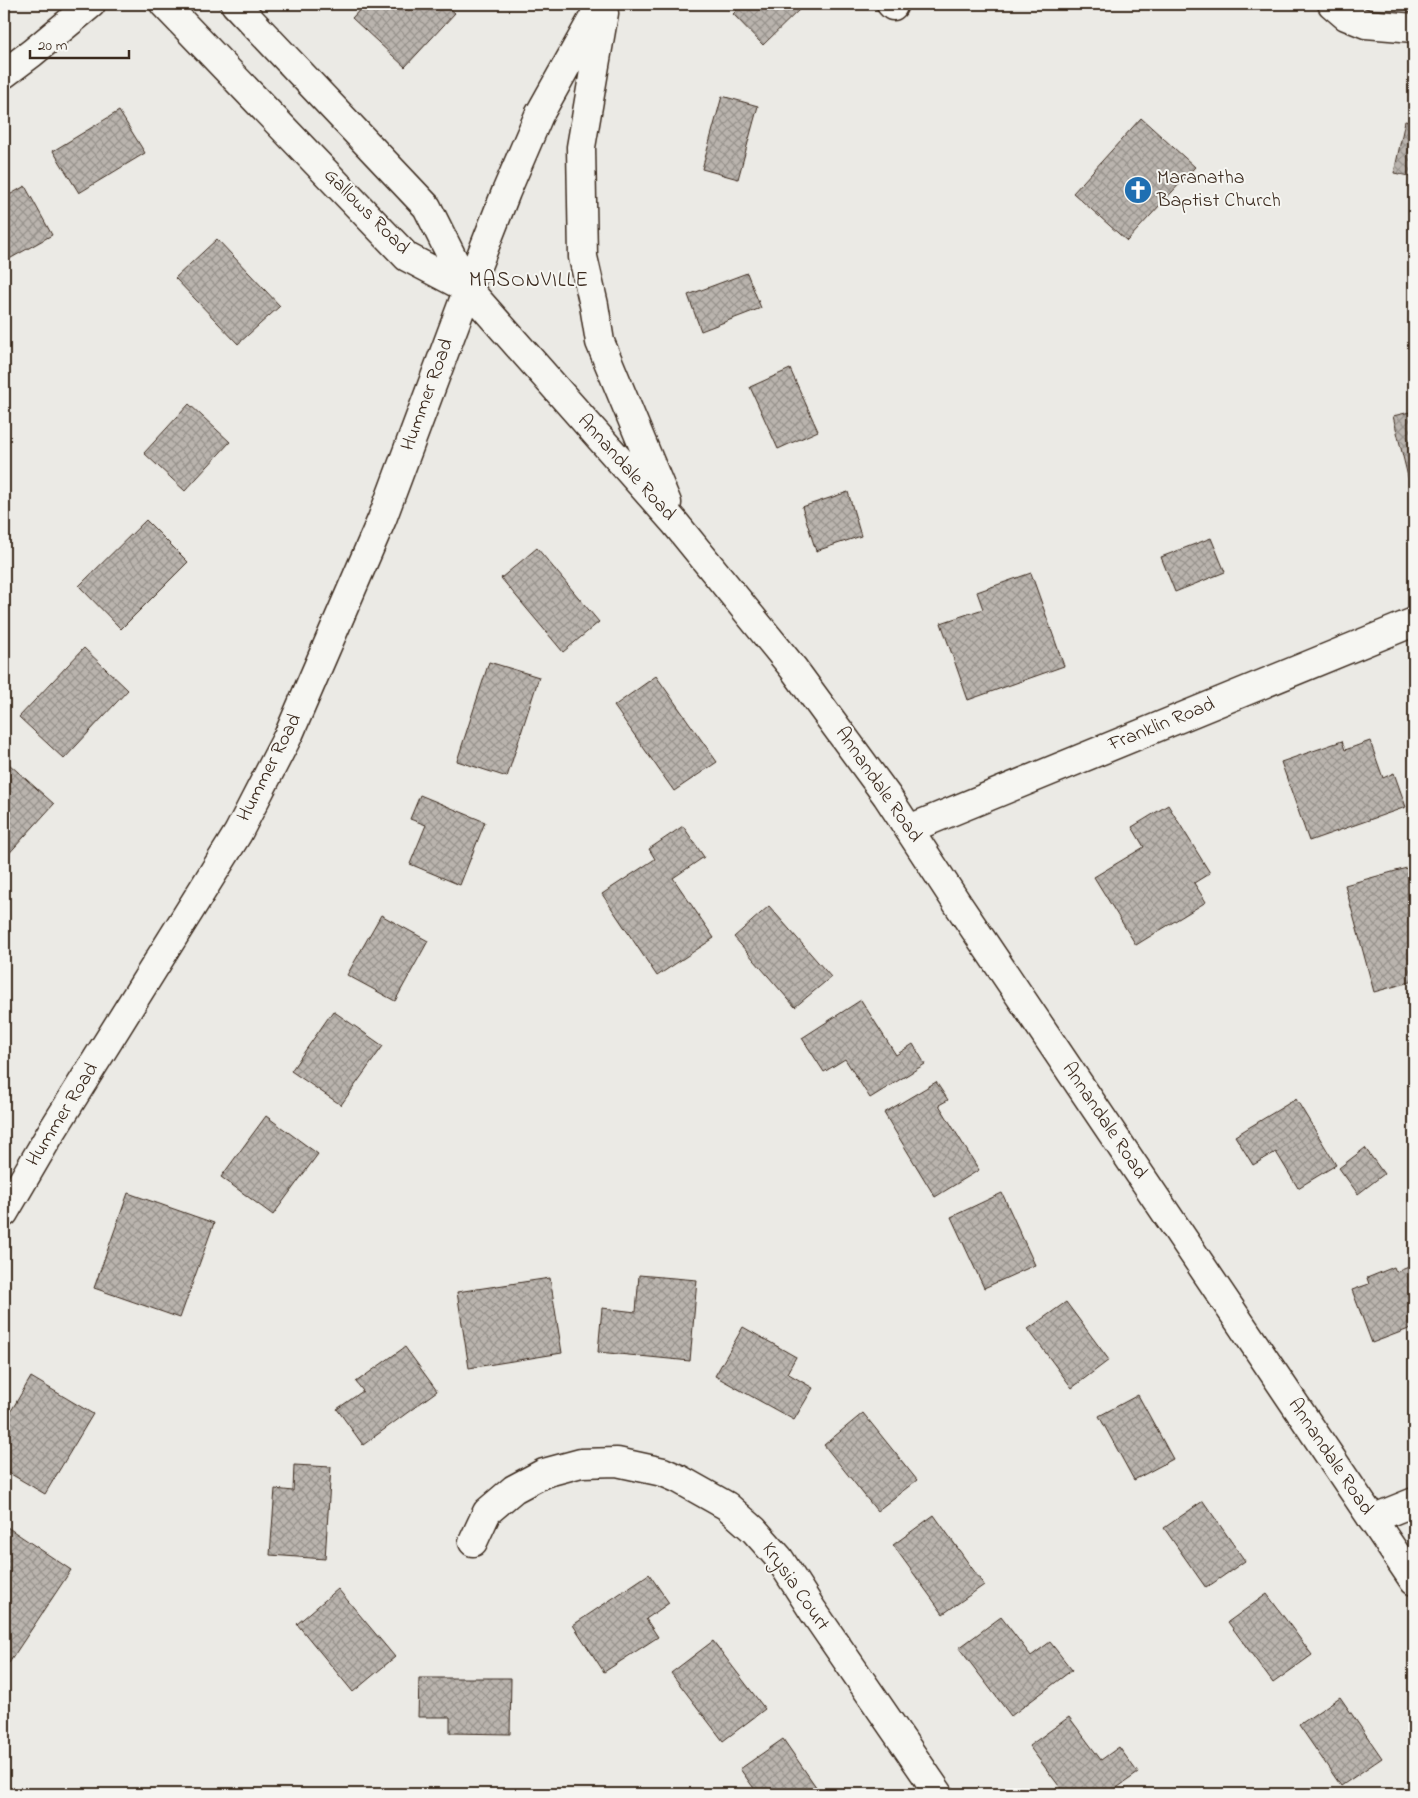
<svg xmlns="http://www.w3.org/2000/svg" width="1418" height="1798" font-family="'Indie Flower',sans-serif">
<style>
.building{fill:url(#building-cross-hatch);stroke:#3b2a1e}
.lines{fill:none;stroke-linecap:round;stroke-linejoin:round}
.minor-casing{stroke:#3b2a1e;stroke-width:31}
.major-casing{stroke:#3b2a1e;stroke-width:31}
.minor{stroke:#f6f6f2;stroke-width:28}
.major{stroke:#f6f6f2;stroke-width:28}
.labels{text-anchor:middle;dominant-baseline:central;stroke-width:4;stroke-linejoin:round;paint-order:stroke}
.poi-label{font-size:20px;fill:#3b2a1e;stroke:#f6f6f2;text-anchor:start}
.street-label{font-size:20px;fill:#3b2a1e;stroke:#f6f6f2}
.neighbourhood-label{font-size:21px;letter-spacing:1px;fill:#3b2a1e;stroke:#f6f6f2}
</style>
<defs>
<pattern id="building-cross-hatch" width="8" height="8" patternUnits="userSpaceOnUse" patternTransform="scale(1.25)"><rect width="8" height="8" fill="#bab4ae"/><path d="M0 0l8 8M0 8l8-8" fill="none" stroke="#98938d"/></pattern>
</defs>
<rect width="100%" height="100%" fill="#ebeae5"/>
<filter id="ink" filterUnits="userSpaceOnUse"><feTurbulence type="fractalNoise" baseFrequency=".02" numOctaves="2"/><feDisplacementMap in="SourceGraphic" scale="10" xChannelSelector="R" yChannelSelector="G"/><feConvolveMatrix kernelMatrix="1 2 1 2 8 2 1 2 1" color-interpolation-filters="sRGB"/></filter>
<g filter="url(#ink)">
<!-- building -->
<path class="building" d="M365 4H445L455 13 405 67 352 18Z
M743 4H805L763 45 733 14Z
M722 96 758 106 738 179 702 169Z
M119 111 145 153 79 193 53 151Z
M1141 118 1195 167 1127 241 1073 193Z
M1405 121 1414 123V177L1394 173Z
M25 186 52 235 4 262V198Z
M217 239 280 306 238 344 175 278Z
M747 273 761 308 701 331 688 295Z
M790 369 818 431 778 449 750 387Z
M189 404 230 442 185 491 144 453Z
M1414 411V501L1393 416Z
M848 492 861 536 816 551 802 507Z
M146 520 188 562 121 629 79 586Z
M1211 538 1225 572 1175 592 1161 557Z
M537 548 599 622 563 652 501 578Z
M1031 573 1064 666 968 700 941 623 983 609 977 592Z
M84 648 128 690 64 759 19 717Z
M489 662 539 677 507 777 457 761Z
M656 676 717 762 674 791 614 706Z
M1342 741 1345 750 1370 741 1383 778 1394 773 1406 807 1309 841 1281 762Z
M9 764 54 804 4 859V770Z
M420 795 485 822 460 885 410 864 426 825 410 819Z
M1168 805 1210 873 1194 883 1206 902 1136 945 1094 877 1144 847 1132 827Z
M683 826 704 857 673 878 714 938 657 976 602 894 655 859 649 849Z
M1414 866V981L1374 992 1345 885Z
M769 906 831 977 795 1007 734 937Z
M381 915 428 941 395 1001 347 975Z
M861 1000 896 1055 913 1044 925 1064 870 1098 845 1059 824 1072 802 1038Z
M333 1011 383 1046 341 1105 291 1071Z
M936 1082 948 1100 939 1105 979 1170 935 1197 884 1113Z
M1296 1099 1336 1165 1298 1188 1276 1152 1253 1165 1235 1136Z
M266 1116 318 1154 273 1215 221 1177Z
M1365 1148 1384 1174 1358 1194 1339 1168Z
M128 1193 214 1223 180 1318 94 1288Z
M1002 1193 1035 1265 984 1288 951 1217Z
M1414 1265V1327L1372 1343 1352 1290 1369 1284 1367 1278 1394 1267 1396 1272Z
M639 1275 697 1280 690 1361 598 1352 602 1308 636 1312Z
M550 1278 562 1353 469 1368 457 1292Z
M1066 1302 1109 1360 1072 1388 1028 1329Z
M743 1327 796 1357 787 1373 813 1388 794 1420 715 1376Z
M405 1347 437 1391 363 1445 337 1409 363 1391 356 1382Z
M31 1377 93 1414 45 1494 4 1470V1423Z
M1138 1395 1173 1459 1134 1480 1099 1416Z
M863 1413 917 1480 877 1511 824 1445Z
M294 1465 331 1467 325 1559 270 1555 275 1489 293 1491Z
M1203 1501 1245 1561 1206 1588 1164 1528Z
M934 1515 984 1585 943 1614 893 1545Z
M4 1525 71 1570 9 1663 4 1660Z
M649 1574 669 1603 646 1619 658 1637 604 1672 573 1625Z
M338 1589 395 1657 353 1692 297 1624Z
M1267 1594 1312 1655 1273 1683 1228 1622Z
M1001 1617 1031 1656 1050 1642 1072 1670 1011 1716 959 1648Z
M713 1641 765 1709 723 1741 671 1673Z
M419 1678H511L510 1734 450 1733V1717H418Z
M1340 1697 1382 1758 1341 1786 1299 1725Z
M1069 1717 1101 1760 1119 1747 1138 1773 1108 1794H1065L1029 1746Z
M783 1739 821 1794H758L740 1769Z"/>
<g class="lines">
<defs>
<path id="minor" d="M891 4 893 6
M1332 4 1346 16 1366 24 1414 28
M4 74 32 53 91 4
M909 829 1414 622
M1372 1519 1414 1502
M473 1542 487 1512 514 1489 544 1473 581 1463 617 1462 663 1472 679 1479 727 1506 754 1530 779 1558 813 1611 939 1794"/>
<path id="major" d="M164 4 407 257 468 289
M235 4 427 207 468 289 675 523 793 668 887 796 959 906 1414 1581
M604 13 581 147 583 257 594 305 600 342 667 503
M4 1213 49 1136 238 833 289 734 382 519 468 289 506 192 539 115 601 4"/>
</defs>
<!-- minor casing -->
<use href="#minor" class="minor-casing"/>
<!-- major casing -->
<use href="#major" class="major-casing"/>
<!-- minor -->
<use href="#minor" class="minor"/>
<!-- major -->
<use href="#major" class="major"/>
</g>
</g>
<!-- icons -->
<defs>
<symbol id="church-disc" viewBox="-11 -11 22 22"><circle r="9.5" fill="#1f6fb2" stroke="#f6f6f2"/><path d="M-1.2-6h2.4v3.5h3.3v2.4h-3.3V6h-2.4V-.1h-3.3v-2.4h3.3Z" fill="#fff"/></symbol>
</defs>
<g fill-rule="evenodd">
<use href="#church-disc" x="1122" y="174" width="32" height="32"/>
</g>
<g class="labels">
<!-- poi labels -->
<g class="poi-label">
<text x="1157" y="178">Maranatha<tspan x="1157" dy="23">Baptist Church</tspan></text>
</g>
<!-- street labels -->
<g class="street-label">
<text transform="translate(366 212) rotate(45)">Gallows Road</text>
<text transform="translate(428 395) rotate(-70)">Hummer Road</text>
<text transform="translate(626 468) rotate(48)">Annandale Road</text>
<text transform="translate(1162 725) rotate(-22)">Franklin Road</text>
<text transform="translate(270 768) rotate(-63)">Hummer Road</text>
<text transform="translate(878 785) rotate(55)">Annandale Road</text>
<text transform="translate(63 1115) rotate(-58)">Hummer Road</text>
<text transform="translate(1104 1121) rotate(56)">Annandale Road</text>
<text transform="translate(1330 1457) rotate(56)">Annandale Road</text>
<text transform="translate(795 1587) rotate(55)">Krysia Court</text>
</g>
<!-- neighbourhood labels -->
<g class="neighbourhood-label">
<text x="529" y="281">MASONVILLE</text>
</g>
</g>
<!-- margin -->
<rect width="1418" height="1798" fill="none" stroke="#f6f6f2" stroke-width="20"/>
<rect x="10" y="10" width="1398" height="1778" fill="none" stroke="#3b2a1e" stroke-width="2" filter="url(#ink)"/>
<!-- scale -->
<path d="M30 50v8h99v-8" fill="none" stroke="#3b2a1e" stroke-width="2.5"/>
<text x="38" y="50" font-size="15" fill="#3b2a1e" stroke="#f6f6f2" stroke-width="4" paint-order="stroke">20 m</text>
</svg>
